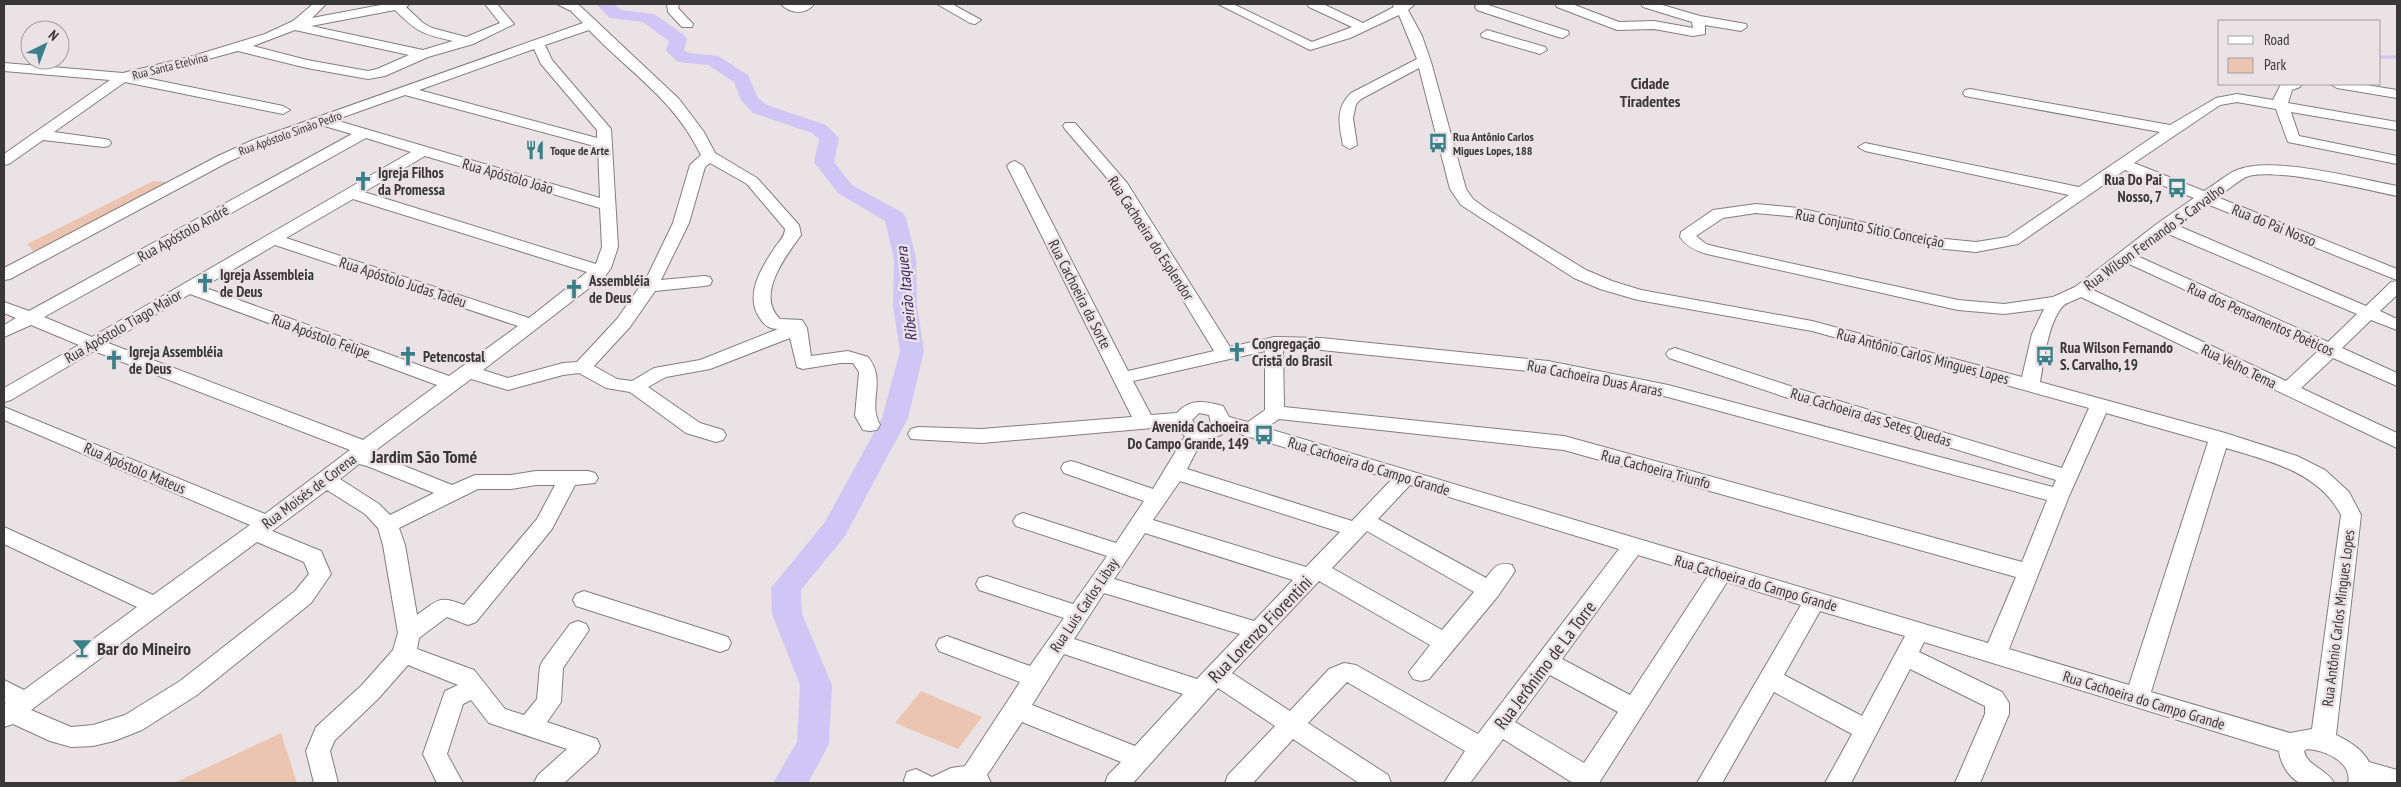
<svg xmlns="http://www.w3.org/2000/svg" width="2401" height="787" font-family="'PT Sans Narrow',sans-serif">
<style>
.green{fill:#ebc5b1}
.lines{fill:none;stroke-linecap:round;stroke-linejoin:round}
.stream{stroke:#cfc6f6;stroke-width:3}
.river{fill:#cfc6f6;fill-rule:evenodd}
.minor-casing{stroke:#847d80;stroke-width:2}
.minor{fill:#fff;fill-rule:evenodd}
.labels{text-anchor:middle;dominant-baseline:central;stroke-width:5;stroke-linejoin:round;paint-order:stroke}
.far-street-label{font-size:12px;fill:#3a3738;stroke:#eae2e5}
.far-poi-label{font-size:12px;font-weight:bold;fill:#3a3738;stroke:#eae2e5;text-anchor:start}
.poi-label{font-size:15px;font-weight:bold;fill:#3a3738;stroke:#eae2e5;text-anchor:start}
.street-label{font-size:15px;fill:#3a3738;stroke:#eae2e5}
.far-district-label{font-size:16px;font-weight:bold;fill:#3a3738;stroke:#eae2e5}
.water-label{font-size:16px;font-style:italic;fill:#382467;stroke:#eae2e5}
.quarter-label{font-size:18px;font-weight:bold;fill:#3a3738;stroke:#eae2e5}
.near-street-label{font-size:18px;fill:#3a3738;stroke:#eae2e5}
.near-poi-label{font-size:18px;font-weight:bold;fill:#3a3738;stroke:#eae2e5;text-anchor:start}
</style>
<rect width="100%" height="100%" fill="#eae2e5"/>
<!-- green -->
<path class="green" d="M153 181 177 183 35 253 27 244Z
M921 691 982 717 958 749 895 723Z
M281 733 297 783H174Z"/>
<g class="lines">
<!-- stream -->
<path class="stream" d="M2380 57H2397"/>
<!-- river -->
<path class="river" d="M596 4H614L621 10 654 14 684 35 687 39 684 50 689 53 718 56 748 75 758 98 767 105 826 125 839 138 834 162 852 185 903 213 906 218 916 259 917 306 924 351 908 418 845 536 801 590 802 614 832 685 829 744 808 783H773L797 742 800 685 772 614 771 588 825 522 882 418 900 351 893 306 894 259 885 221 838 193 814 162 819 139 812 133 753 113 741 100 734 82 708 65 678 62 666 51 669 41 643 22 610 18Z"/>
<defs>
<path id="minor" d="M313 4H326L312 18 386 4H410L406 7 423 23 432 28 466 37 500 23 485 4H497L514 24 473 44 428 57 385 76 368 79 307 68 238 51 141 77 283 106 290 110 283 114 125 82 54 132 104 139 109 140 111 143 109 146 104 147 43 140 9 164 4 165V154L110 80 4 71V63L123 73 193 56 265 34 293 21ZM395 10C417 32 422 34 453 41L423 50 311 26ZM295 30 409 55 377 69 368 71 307 60 253 46Z
M557 4 579 5 679 99 704 132 715 153 757 178 799 225 801 235C786 256 755 295 780 319L802 320 807 328 811 356 848 351 868 357C887 381 867 402 880 425L877 430 870 431 863 430 855 416 859 372 853 363H840L803 369 797 367 790 338 710 369 666 377 648 387 700 423 723 430 726 435 723 440 716 442 686 433 630 392 606 388 579 373 563 375 508 390 471 379 372 453 452 485 475 475H511L536 471H588L595 473 598 478 595 483 575 485 552 529 476 622 468 625 447 617 419 638 417 649 474 670 505 709 524 715 537 699 540 666 544 659 570 624 578 621 586 624 589 630 563 668 561 702 547 722 597 739 600 746 597 753 564 783H534L538 775 567 749 489 723 471 700 463 704 447 754 463 783H437L423 754 445 691 458 685 408 665 378 699 335 740 330 751 338 783H314L306 751 316 727 362 685 393 650 398 633 383 545 378 528 365 514 327 490 272 531 321 551 331 574 311 603 197 695 142 730 114 741 93 746 71 747 50 741 13 724 4 727V704L6 703 4 702V680L24 690 137 607 4 544V527L153 595 250 525 4 420V407L265 514 350 450 94 351 11 400 4 402V388L79 345 31 325 4 337V325L16 318 4 313V302L29 311 352 134 321 125 263 146 228 162 10 279 4 280V268L218 156 253 140 583 23 571 11ZM589 30C631 74 673 98 701 155L690 165 673 223 648 275 617 319 577 362 563 363 508 378 483 370 606 275 611 268 618 247 611 129 552 60 545 45ZM534 49 541 64 597 130V138L419 90ZM405 95 598 147 600 198 335 120ZM366 138 411 152 92 337 44 317ZM425 156 600 208 602 247 596 264 364 192ZM710 163 747 184 785 229C785 237 778 242 774 249 761 268 745 295 759 317 764 325 769 329 778 329L700 360 654 368 632 381 617 379 594 366 630 327 655 291 704 286 710 285 712 281 710 277 704 276 661 280 689 223 705 167ZM353 199 587 272 529 318 286 238ZM275 245 518 326 449 376 203 287ZM190 294 437 385 363 440 108 343ZM359 464 367 466 434 493 390 515 379 504 340 479ZM536 485H555L537 519 464 605C438 595 438 600 417 615L405 545 399 528 478 489H511ZM257 542 304 562 309 574 295 591 180 681 125 715 93 725 71 727 31 710Z
M667 4H679L678 8 693 24 692 27H682L668 12Z
M781 4H814C806 15 790 14 781 4Z
M937 4H952L981 20 975 24 970 23Z
M1218 4H1233L1312 42 1352 27 1309 7 1307 4H1323L1363 23 1394 7 1392 4H1415L1408 10 1422 36 1431 62 1466 189 1473 199 1488 210 1586 270 1612 281 1641 290 1812 321 2022 377 2032 334 2044 309 2004 314 1958 310 1707 254C1696 251 1687 247 1680 237L1681 232 1713 210 1756 204 1798 208 1935 238 1976 242 2007 237 2069 195 1865 151 1858 147 1865 143 2079 187 2160 132 1965 96 1963 93 1965 90 1970 89 2170 125 2216 98 2237 94 2273 100 2281 84H2302L2300 87 2292 90 2288 103 2397 122V130L2291 112 2299 136 2397 156V164L2288 142 2276 109 2237 102 2220 105 2134 163 2204 191C2215 185 2225 175 2237 170 2271 155 2360 179 2397 186V196C2367 190 2270 166 2246 177 2236 182 2227 191 2217 197L2397 269V280L2207 204 2176 225 2366 306 2391 282 2397 281V295L2380 311 2397 319V330L2371 320 2342 348 2397 373V386L2333 358 2301 388 2397 433V448L2081 297C2076 300 2067 302 2063 306 2048 322 2044 361 2040 382L2225 433 2297 456 2325 470 2349 492 2361 515 2336 735C2349 741 2362 749 2369 762L2397 770V783H2348C2353 762 2324 750 2307 749L2304 751C2307 766 2327 769 2334 783 2325 784 2309 786 2301 783 2289 779 2280 762 2279 751L1924 642 1919 652 2002 692 2009 703V714L1980 783H1955L1985 714V706L1910 669 1851 783H1825L1852 734 1774 692 1722 783H1697L1801 605 1727 582 1599 783H1573L1503 739 1470 783H1444L1465 751 1347 682 1308 723 1388 775 1391 783H1359L1293 739 1253 783H1225L1228 775 1275 726 1218 688 1133 783H1105L1108 775 1121 762 1022 722 987 775 991 783H905L904 780 907 772 916 769 932 777 951 768 965 766 1020 682 939 651 936 645 939 639 947 636 1030 666 1064 618 979 590 976 584 979 578 987 576 1073 604 1107 556 1016 526 1013 521 1016 516 1023 513 1116 543 1144 501 1064 473 1061 468 1064 463 1071 461 1078 463 1153 489 1185 436 1175 426 982 443 911 439 908 434 911 429 918 427 982 429 1132 417 1007 166 1010 163 1015 161 1023 166 1128 371 1214 351 1113 185 1065 129 1063 126 1065 123H1075L1127 183 1230 347 1274 337 1321 338 1548 361 1668 385 2053 487 2056 480 1785 397 1669 358 1666 354 1669 350 1675 348 1681 350 1799 389 2062 468 2089 408 1812 331 1638 300 1600 289 1574 278 1461 205 1450 189 1419 68 1361 99 1356 104 1353 118 1357 145 1350 149 1343 145C1339 124 1335 109 1351 93L1417 59 1399 15 1350 38 1310 50ZM2125 170 2194 198 2158 223 2075 287 2053 297 2004 304 1958 300 1717 247 1706 244 1696 236 1723 218 1756 213 1798 217 1935 248 1976 252 2018 244ZM2166 233 2357 314 2328 342 2137 256ZM2127 263 2318 351 2286 381 2093 290ZM1283 349 1321 350 1548 373 1668 397 2047 500 2022 562 1564 436 1284 407ZM1265 351V410L1248 422 1229 417 1223 406C1205 401 1190 398 1177 413L1151 415 1133 381ZM1199 413 1209 415 1211 423 1203 427 1195 424 1192 420ZM2106 413 2208 442 2129 685 2009 649 2069 496ZM1279 419 1564 450 2016 577 1988 643 1266 428ZM1227 429 1243 435 1392 479 1352 521 1187 469 1202 440 1221 435ZM2226 448C2269 461 2319 472 2341 515L2312 729 2290 733 2151 692ZM1180 481 1340 532 1306 567 1153 520ZM1410 485 1619 549 1478 734 1356 665 1344 663 1329 669 1290 711 1232 673 1319 581 1430 645 1409 672 1413 679 1421 681 1429 679 1498 596 1515 571 1512 565C1498 561 1494 568 1486 578L1378 519ZM1367 531 1474 592 1442 630 1332 568ZM1145 533 1293 580 1254 621 1114 579ZM1638 555 1708 576 1630 695 1562 659ZM1104 593 1240 634 1197 679 1074 639ZM1820 611 1905 636 1862 716 1784 675ZM1064 654 1183 694 1135 746 1032 705ZM1550 675 1618 712 1584 763 1515 722Z
M1477 4H1485L1568 31 1569 34 1563 38 1558 37 1477 10 1475 7Z
M1555 4H1572L1619 22 1654 21 1693 28 1692 22 1643 7 1641 4H1659L1700 16 1746 24 1747 27 1741 31 1705 25V34L1693 36 1654 29 1617 30 1557 7Z
M1487 30 1545 47 1547 50 1540 54 1482 37 1481 34Z
M2330 84H2360L2397 90V98L2337 88Z
M584 591 728 637 731 643 728 649 720 652 576 606 573 600 576 594Z"/>
</defs>
<!-- minor casing -->
<use href="#minor" class="minor-casing"/>
<!-- minor -->
<use href="#minor" class="minor"/>
</g>
<!-- icons -->
<defs>
<symbol id="bus-bare" viewBox="-9 -9 18 18"><path d="M-5-6H5V4H4V6H2V4H-2V6H-4V4H-5ZM-3.5-4V0h7V-4ZM-3.5 1.2v1.5H-2V1.2ZM2 1.2v1.5H3.5V1.2Z" fill="#398089" stroke="#eae2e5" stroke-width="2.5" paint-order="stroke"/></symbol>
<symbol id="restaurant-bare" viewBox="-9 -9 18 18"><path d="M-5-6h1v4h1v-4h1v4h1v-4h1v5L-1.5 .5V6h-2V.5L-5-1ZM5-6V6H3V1.5H1.5Q1.5-4 5-6Z" fill="#398089" stroke="#eae2e5" stroke-width="2.5" paint-order="stroke"/></symbol>
<symbol id="church-bare" viewBox="-9 -9 18 18"><path d="M-1.2-6h2.4v3.5h3.3v2.4h-3.3V6h-2.4V-.1h-3.3v-2.4h3.3Z" fill="#398089" stroke="#eae2e5" stroke-width="2.5" paint-order="stroke"/></symbol>
<symbol id="bar-bare" viewBox="-9 -9 18 18"><path d="M-6-5H6L.8 .8V4.5H3.5V6h-7V4.5H-.8V.8Z" fill="#398089" stroke="#eae2e5" stroke-width="2.5" paint-order="stroke"/></symbol>
</defs>
<g fill-rule="evenodd">
<use href="#bus-bare" x="1424" y="129" width="28" height="28"/>
<use href="#restaurant-bare" x="521" y="136" width="28" height="28"/>
<use href="#church-bare" x="349" y="167" width="28" height="28"/>
<use href="#bus-bare" x="2163" y="174" width="28" height="28"/>
<use href="#church-bare" x="191" y="269" width="28" height="28"/>
<use href="#church-bare" x="560" y="275" width="28" height="28"/>
<use href="#church-bare" x="1223" y="338" width="28" height="28"/>
<use href="#church-bare" x="394" y="342" width="28" height="28"/>
<use href="#bus-bare" x="2031" y="342" width="28" height="28"/>
<use href="#church-bare" x="100" y="346" width="28" height="28"/>
<use href="#bus-bare" x="1250" y="421" width="28" height="28"/>
<use href="#bar-bare" x="68" y="634" width="28" height="28"/>
</g>
<g class="labels">
<!-- far-street labels -->
<g class="far-street-label">
<text transform="translate(170 66) rotate(-14)">Rua Santa Etelvina</text>
<text transform="translate(290 133) rotate(-20)">Rua Apóstolo Simão Pedro</text>
</g>
<!-- far-poi labels -->
<g class="far-poi-label">
<text x="1453" y="136">Rua Antônio Carlos<tspan x="1453" dy="14">Migues Lopes, 188</tspan></text>
<text x="550" y="150">Toque de Arte</text>
</g>
<!-- poi labels -->
<g class="poi-label">
<text x="378" y="172">Igreja Filhos<tspan x="378" dy="17">da Promessa</tspan></text>
<text x="2162" y="179" text-anchor="end">Rua Do Pai<tspan x="2162" dy="17">Nosso, 7</tspan></text>
<text x="220" y="274">Igreja Assembleia<tspan x="220" dy="17">de Deus</tspan></text>
<text x="589" y="280">Assembléia<tspan x="589" dy="17">de Deus</tspan></text>
<text x="1252" y="343">Congregação<tspan x="1252" dy="17">Cristã do Brasil</tspan></text>
<text x="2060" y="347">Rua Wilson Fernando<tspan x="2060" dy="17">S. Carvalho, 19</tspan></text>
<text x="129" y="351">Igreja Assembléia<tspan x="129" dy="17">de Deus</tspan></text>
<text x="423" y="356">Petencostal</text>
<text x="1249" y="426" text-anchor="end">Avenida Cachoeira<tspan x="1249" dy="17">Do Campo Grande, 149</tspan></text>
</g>
<!-- street labels -->
<g class="street-label">
<text transform="translate(508 176) rotate(16)">Rua Apóstolo João</text>
<text transform="translate(2274 225) rotate(22)">Rua do Pai Nosso</text>
<text transform="translate(1870 228) rotate(11)">Rua Conjunto Sítio Conceição</text>
<text transform="translate(183 233) rotate(-29)">Rua Apóstolo André</text>
<text transform="translate(2154 237) rotate(-36)">Rua Wilson Fernando S. Carvalho</text>
<text transform="translate(1151 238) rotate(57)">Rua Cachoeira do Esplendor</text>
<text transform="translate(403 282) rotate(18)">Rua Apóstolo Judas Tadeu</text>
<text transform="translate(1080 294) rotate(63)">Rua Cachoeira da Sorte</text>
<text transform="translate(2261 319) rotate(24)">Rua dos Pensamentos Poéticos</text>
<text transform="translate(123 326) rotate(-30)">Rua Apóstolo Tiago Maior</text>
<text transform="translate(321 336) rotate(20)">Rua Apóstolo Felipe</text>
<text transform="translate(1923 356) rotate(15)">Rua Antônio Carlos Mingues Lopes</text>
<text transform="translate(2239 366) rotate(26)">Rua Velho Tema</text>
<text transform="translate(1595 378) rotate(11)">Rua Cachoeira Duas Araras</text>
<text transform="translate(1871 417) rotate(17)">Rua Cachoeira das Setes Quedas</text>
<text transform="translate(1369 466) rotate(17)">Rua Cachoeira do Campo Grande</text>
<text transform="translate(135 468) rotate(23)">Rua Apóstolo Mateus</text>
<text transform="translate(1656 469) rotate(15)">Rua Cachoeira Triunfo</text>
<text transform="translate(309 491) rotate(-37)">Rua Moisés de Corena</text>
<text transform="translate(1756 583) rotate(16)">Rua Cachoeira do Campo Grande</text>
<text transform="translate(1084 605) rotate(-56)">Rua Luis Carlos Libay</text>
<text transform="translate(2338 618) rotate(-83)">Rua Antônio Carlos Mingues Lopes</text>
<text transform="translate(2144 700) rotate(17)">Rua Cachoeira do Campo Grande</text>
</g>
<!-- far-district labels -->
<g class="far-district-label">
<text x="1650" y="83">Cidade<tspan x="1650" dy="18">Tiradentes</tspan></text>
</g>
<!-- water labels -->
<g class="water-label">
<text transform="translate(906 294) rotate(-96)">Ribeirão Itaquera</text>
</g>
<!-- quarter labels -->
<g class="quarter-label">
<text x="424" y="456">Jardim São Tomé</text>
</g>
<!-- near-street labels -->
<g class="near-street-label">
<text transform="translate(1260 629) rotate(-46)">Rua Lorenzo Fiorentini</text>
<text transform="translate(1545 665) rotate(-53)">Rua Jerônimo de La Torre</text>
</g>
<!-- near-poi labels -->
<g class="near-poi-label">
<text x="97" y="648">Bar do Mineiro</text>
</g>
</g>
<!-- border -->
<rect width="2401" height="787" fill="none" stroke="#3a3738" stroke-width="10"/>
<!-- legend -->
<rect x="2218" y="20" width="162" height="65" fill="#eae2e5" stroke="#a49ea0"/>
<rect x="2228" y="36" width="25" height="8" fill="#ffffff" stroke="#a49ea0"/>
<text x="2264" y="45" font-size="15" fill="#3a3738">Road</text>
<rect x="2228" y="58" width="25" height="15" fill="#ebc5b1" stroke="#a49ea0"/>
<text x="2264" y="70" font-size="15" fill="#3a3738">Park</text>
<!-- north arrow -->
<g transform="translate(45 45) rotate(42)"><circle r="24" fill="#eae2e5" stroke="#a49ea0"/>
<path d="M0-4L9 19L0 12L-9 19Z" fill="#398089"/>
<text y="-8" font-size="14" font-weight="bold" text-anchor="middle" fill="#3a3738">N</text>
</g>
</svg>
